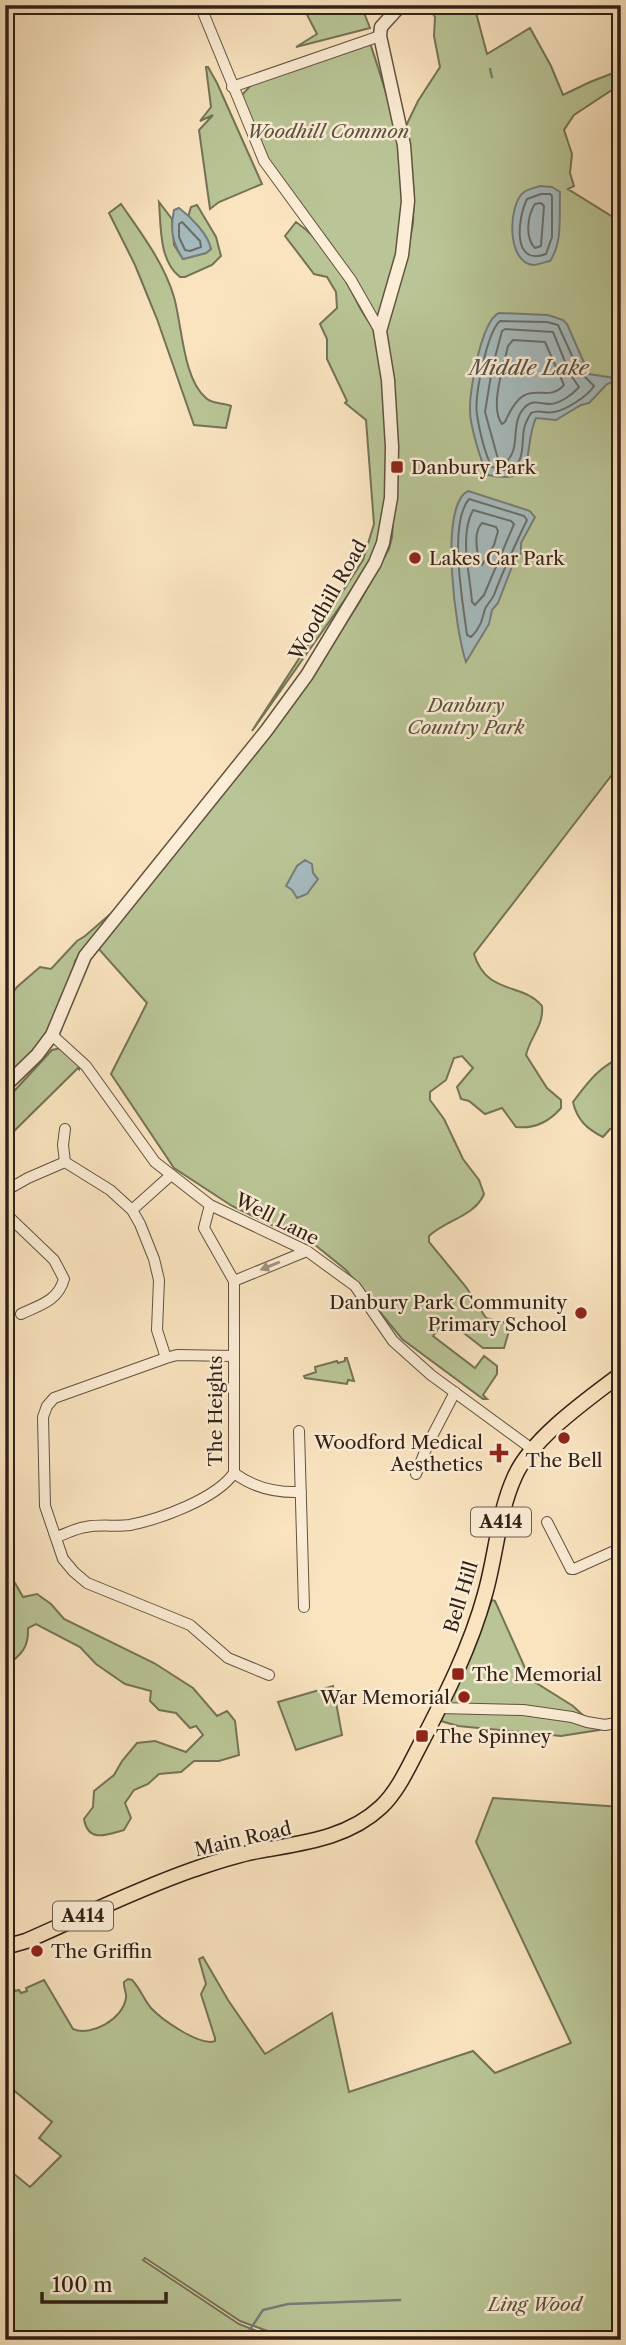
<svg xmlns="http://www.w3.org/2000/svg" width="626" height="2345" font-family="'Libre Caslon Text',serif">
<style>
.green{fill:#b9c596;stroke:#747356;stroke-width:2}
.water{fill:#a5bbbe;stroke:#767d7a;stroke-width:2}
.lines{fill:none;stroke-linecap:round;stroke-linejoin:round}
.shore{stroke:#6a6e6a;stroke-width:2}
.stream{stroke:#767d7a;stroke-width:2.5}
.minor-casing{stroke:#625240;stroke-width:12}
.tertiary-casing{stroke:#625240;stroke-width:15}
.primary-casing{stroke:#302115;stroke-width:17}
.minor{stroke:#fcedd6;stroke-width:10}
.tertiary{stroke:#fcedd6;stroke-width:12}
.primary{stroke:#fae4c0;stroke-width:14}
.oneway{fill:#a0917f}
.poi-dot{fill:#8f2418;stroke:#fcedd6;stroke-width:2.5}
.labels{text-anchor:middle;dominant-baseline:central;stroke-width:5;stroke-linejoin:round;paint-order:stroke}
.shield{fill:#fcedd6;stroke:#6d5e4f;stroke-width:2}
.shield-label{font-size:18px;font-weight:bold;fill:#302115}
.park-label{font-size:19px;font-style:italic;fill:#59523c;stroke:#fcedd6}
.poi-label{font-size:19px;fill:#302115;stroke:#fcedd6;text-anchor:start}
.street-label{font-size:19px;fill:#302115;stroke:#fcedd6}
.water-label{font-size:21px;font-style:italic;fill:#534f48;stroke:#fcedd6}
</style>
<rect width="100%" height="100%" fill="#fae4c0"/>
<filter id="stains"><feTurbulence type="fractalNoise" baseFrequency=".00286" numOctaves="4"/><feColorMatrix values="0 0 0 0 .2 0 0 0 0 .09 0 0 0 0 .02 0 0 0 .5 -.17"/></filter>
<radialGradient id="worn" r=".72"><stop offset=".6" stop-color="#630" stop-opacity="0"/><stop offset="1" stop-color="#630" stop-opacity=".3"/></radialGradient>
<!-- green -->
<path class="green" d="M302 5H361L370 28 296 47 317 34Z
M427 5H474L487 54 530 28 551 66 563 95 590 82 621 70V84L574 115 564 130 572 154 570 173 574 186 568 189 621 222V763L474 954C487 996 523 982 542 1006 544 1026 530 1037 526 1055L547 1088 561 1100V1108C549 1122 534 1129 516 1127L502 1108 485 1114 469 1101 461 1099 457 1087 473 1068 462 1056 454 1058 446 1080 430 1092V1100L444 1119 463 1159 479 1180 484 1194C475 1216 446 1220 429 1236V1242L466 1287 486 1318 511 1324 504 1348H483L446 1319 433 1336 475 1368 484 1356 497 1366V1374L483 1395 487 1399H483L402 1339 346 1270 304 1236 298 1233 296 1237 232 1206 174 1168 111 1074 147 1003 97 947 317 669 360 601 389 549 392 537 396 477 383 330 407 256 413 223 414 192 405 128 418 101 440 67 434 36 435 17Z
M370 43C388 97 407 153 404 211 403 246 389 281 379 315L374 314 331 244 288 195 260 148 241 96 252 84Z
M206 67H208L217 83 262 184 219 202 210 209 199 130 213 115 200 121 211 107Z
M159 202 172 219 174 245 183 259 206 253 211 249 206 237 188 217 191 207 197 205 216 237 221 256 212 265 185 277H180C159 261 161 227 159 202Z
M121 204C141 233 164 263 174 297 182 325 183 379 206 398 213 405 223 402 231 406L226 428 194 425 157 319 135 265 109 213Z
M296 222C326 243 343 275 359 306 364 316 372 325 375 334 393 388 388 490 382 547L252 731 363 560 374 524 366 420 345 403 347 401 327 359V339L320 324 337 308 336 292 327 277 314 274 285 236Z
M137 891 75 961 72 979 50 1027 35 1050 5 1080V1004L17 987 40 967 51 969 77 941 85 936Z
M61 1048 79 1066V1069L78 1068 5 1140V1101L52 1050Z
M621 1058V1126L619 1128 610 1129 603 1137C587 1129 577 1120 573 1102 586 1085 600 1065 621 1058Z
M345 1358H347L354 1381 348 1380 347 1384 305 1378 304 1376 316 1372 315 1367 337 1361 338 1363 345 1361Z
M5 1575 15 1583 23 1597 37 1594 51 1604 64 1619 154 1663 193 1688 217 1716 227 1711 235 1721 239 1755 219 1761H194L181 1772 159 1774 148 1784 134 1790 125 1803 131 1818 124 1830C107 1835 88 1843 84 1819L93 1807 94 1791 114 1775 122 1761 137 1743 155 1741 186 1752 203 1735 196 1726 190 1728 176 1713 159 1710 150 1701 151 1691 125 1684 96 1664 80 1647 36 1624 28 1628C29 1647 21 1656 5 1666Z
M492 1600 495 1601 530 1679 573 1706 599 1730 561 1736 458 1726 441 1721Z
M333 1686 342 1735 296 1750 278 1702Z
M493 1798 621 1807V2340H436L422 2336 397 2340H292L240 2321 145 2258 143 2260 239 2324 280 2340H5V2172L8 2169 30 2187 61 2156 39 2138 52 2122 5 2083V2029L7 2027 5 1984 11 1981 15 1991 19 1990 21 1993 27 1991 26 1988 44 1980 73 2029C91 2037 123 2019 126 1998 127 1993 123 1987 124 1982L128 1979 132 1980C140 1988 144 2000 151 2008 162 2020 201 2047 215 2041V2038L201 1994 206 1984 199 1959 203 1957 228 2000 265 2054 332 2013 349 2092 473 2051 495 2073 571 2043 476 1842Z"/>
<!-- water -->
<path class="water" d="M540 186 552 187 560 192C559 215 563 242 550 261 545 262 538 265 533 265 506 262 508 204 524 192 528 189 535 188 540 186Z
M179 208C191 217 208 234 211 249L206 253 183 259C172 242 170 230 174 210Z
M499 313 548 315 563 320 567 324 589 374 621 379 607 384 589 403 581 405 556 420 536 418C522 447 540 487 488 475 481 463 470 425 470 411 469 392 481 321 499 313Z
M468 491 530 511 535 517 521 543V553L513 564 498 603 492 610 489 624 466 662C456 634 438 506 468 491Z
M305 860 312 864 313 873 318 879 307 894 297 898 292 890 286 886 297 866Z"/>
<g class="lines">
<!-- shore -->
<path class="shore" d="M541 194H550L552 196V237L546 254C511 267 518 217 527 199Z
M541 203 544 206 541 246 535 248C525 238 527 216 535 204Z
M182 222 200 241 201 247 190 251 185 250 179 237V224Z
M500 321 547 322 558 325 579 371 594 386C588 396 566 410 554 412 545 414 539 409 531 413 528 418 525 424 524 429 521 445 526 462 509 471L492 467C485 455 479 429 477 415 474 397 487 332 500 321Z
M505 329 553 332 570 374 579 387C573 394 561 403 551 404 541 404 533 399 525 407 509 423 522 448 506 462L498 459 485 412 492 369 502 331Z
M513 340 545 342 564 385C544 407 527 371 505 422L502 424C489 408 504 365 508 346Z
M469 499 524 516 527 520C515 545 504 568 494 595 492 600 487 604 485 609 482 620 480 629 471 637L467 635C463 603 448 524 469 499Z
M473 510 511 521 514 524 484 595 475 605 472 602C470 574 459 536 473 510Z
M482 523 496 527 498 531 494 545 482 565 479 562C477 550 473 532 482 523Z"/>
<!-- stream -->
<path class="stream" d="M490 69 492 77
M243 2340 263 2310 288 2304 400 2300"/>
<defs>
<path id="minor" d="M200 5 264 161 351 280 380 331
M232 87 380 36
M52 1035 86 1066 155 1162 210 1205 307 1251 355 1286 393 1341 431 1375 532 1449
M65 1129 63 1145 65 1162 110 1190 132 1210 140 1224 154 1259 159 1280 157 1330 166 1358
M5 1191 28 1178 65 1162
M132 1210 171 1175
M5 1213 54 1260 64 1279C58 1301 40 1305 21 1314
M234 1281 307 1251
M233 1356 177 1355 166 1358 54 1398 47 1406 43 1417 45 1506 63 1559 74 1572 87 1583 190 1625 228 1658 269 1675
M299 1431 304 1607
M234 1473C254 1488 277 1493 301 1492
M416 1474 428 1444 455 1392
M547 1522 571 1569H574L621 1548
M56 1537C66 1534 76 1528 86 1527 101 1524 115 1527 130 1525 160 1519 216 1499 234 1473V1281L204 1228 210 1205
M440 1708 523 1710 572 1717 587 1722 605 1725 621 1722"/>
<path id="tertiary" d="M5 1086 37 1055 52 1035 85 956 266 731 307 675 375 563 383 543 391 498 392 447 388 380 380 331 402 255 408 201 404 145 380 36 381 27 401 5"/>
<path id="primary" d="M5 1947 26 1941C81 1917 135 1890 192 1870 213 1863 235 1855 258 1851 300 1843 347 1839 381 1807 398 1791 409 1766 420 1745 445 1697 471 1646 485 1594 496 1556 498 1513 515 1476 532 1438 588 1399 621 1374"/>
</defs>
<!-- minor casing -->
<use href="#minor" class="minor-casing"/>
<!-- tertiary casing -->
<use href="#tertiary" class="tertiary-casing"/>
<!-- primary casing -->
<use href="#primary" class="primary-casing"/>
<!-- minor -->
<use href="#minor" class="minor"/>
<!-- tertiary -->
<use href="#tertiary" class="tertiary"/>
<!-- primary -->
<use href="#primary" class="primary"/>
</g>
<!-- one-way arrows -->
<defs><path id="oneway-solid" d="M-6-.8H1V-3.2L6.5 0L1 3.2V.8H-6Z" transform="scale(1.75)"/></defs>
<use class="oneway" href="#oneway-solid" transform="translate(270 1266) rotate(158)"/>
<!-- markers -->
<g class="poi-dot">
<rect x="390" y="460" width="14" height="14" rx="3.5"/>
<circle cx="415" cy="558" r="7"/>
<circle cx="581" cy="1313" r="7"/>
<circle cx="564" cy="1438" r="7"/>
<path d="M495.5 1442.5h7v7h7v7h-7v7h-7v-7h-7v-7h7z"/>
<rect x="451" y="1667" width="14" height="14" rx="3.5"/>
<circle cx="464" cy="1697" r="7"/>
<rect x="415" y="1729" width="14" height="14" rx="3.5"/>
<circle cx="37" cy="1951" r="7"/>
</g>
<g class="labels">
<!-- shield labels -->
<g class="shield">
<rect x="471" y="1507.5" width="60" height="29" rx="5"/>
<rect x="53" y="1901.5" width="60" height="29" rx="5"/>
</g>
<g class="shield-label">
<text x="501" y="1522">A414</text>
<text x="83" y="1916">A414</text>
</g>
<!-- park labels -->
<g class="park-label">
<text x="328" y="131">Woodhill Common</text>
<text x="466" y="705">Danbury<tspan x="466" dy="22">Country Park</tspan></text>
<text x="535" y="2304">Ling Wood</text>
</g>
<!-- poi labels -->
<g class="poi-label">
<text x="411" y="467">Danbury Park</text>
<text x="429" y="558">Lakes Car Park</text>
<text x="567" y="1302" text-anchor="end">Danbury Park Community<tspan x="567" dy="22">Primary School</tspan></text>
<text x="483" y="1442" text-anchor="end">Woodford Medical<tspan x="483" dy="22">Aesthetics</tspan></text>
<text x="564" y="1460" text-anchor="middle">The Bell</text>
<text x="472" y="1674">The Memorial</text>
<text x="450" y="1697" text-anchor="end">War Memorial</text>
<text x="436" y="1736">The Spinney</text>
<text x="51" y="1951">The Griffin</text>
</g>
<!-- street labels -->
<g class="street-label">
<text transform="translate(328 600) rotate(-60)">Woodhill Road</text>
<text transform="translate(277 1219) rotate(27)">Well Lane</text>
<text transform="translate(215 1411) rotate(-90)">The Heights</text>
<text transform="translate(461 1597) rotate(-73)">Bell Hill</text>
<text transform="translate(243 1839) rotate(-13)">Main Road</text>
</g>
<!-- water labels -->
<g class="water-label">
<text x="529" y="367">Middle Lake</text>
</g>
</g>
<!-- margin -->
<rect width="626" height="2345" fill="none" stroke="#fae4c0" stroke-width="28"/>
<rect x="7" y="7" width="612" height="2331" fill="none" stroke="#302115" stroke-width="3.5"/>
<rect x="14" y="14" width="598" height="2317" fill="none" stroke="#302115" stroke-width="2"/>
<!-- scale -->
<path d="M42 2292v10h124v-10" fill="none" stroke="#302115" stroke-width="3.5"/>
<text x="52" y="2292" font-size="21" fill="#302115" stroke="#fcedd6" stroke-width="5" paint-order="stroke">100 m</text>
<rect width="100%" height="100%" filter="url(#stains)"/>
<rect width="100%" height="100%" fill="url(#worn)"/>
</svg>
